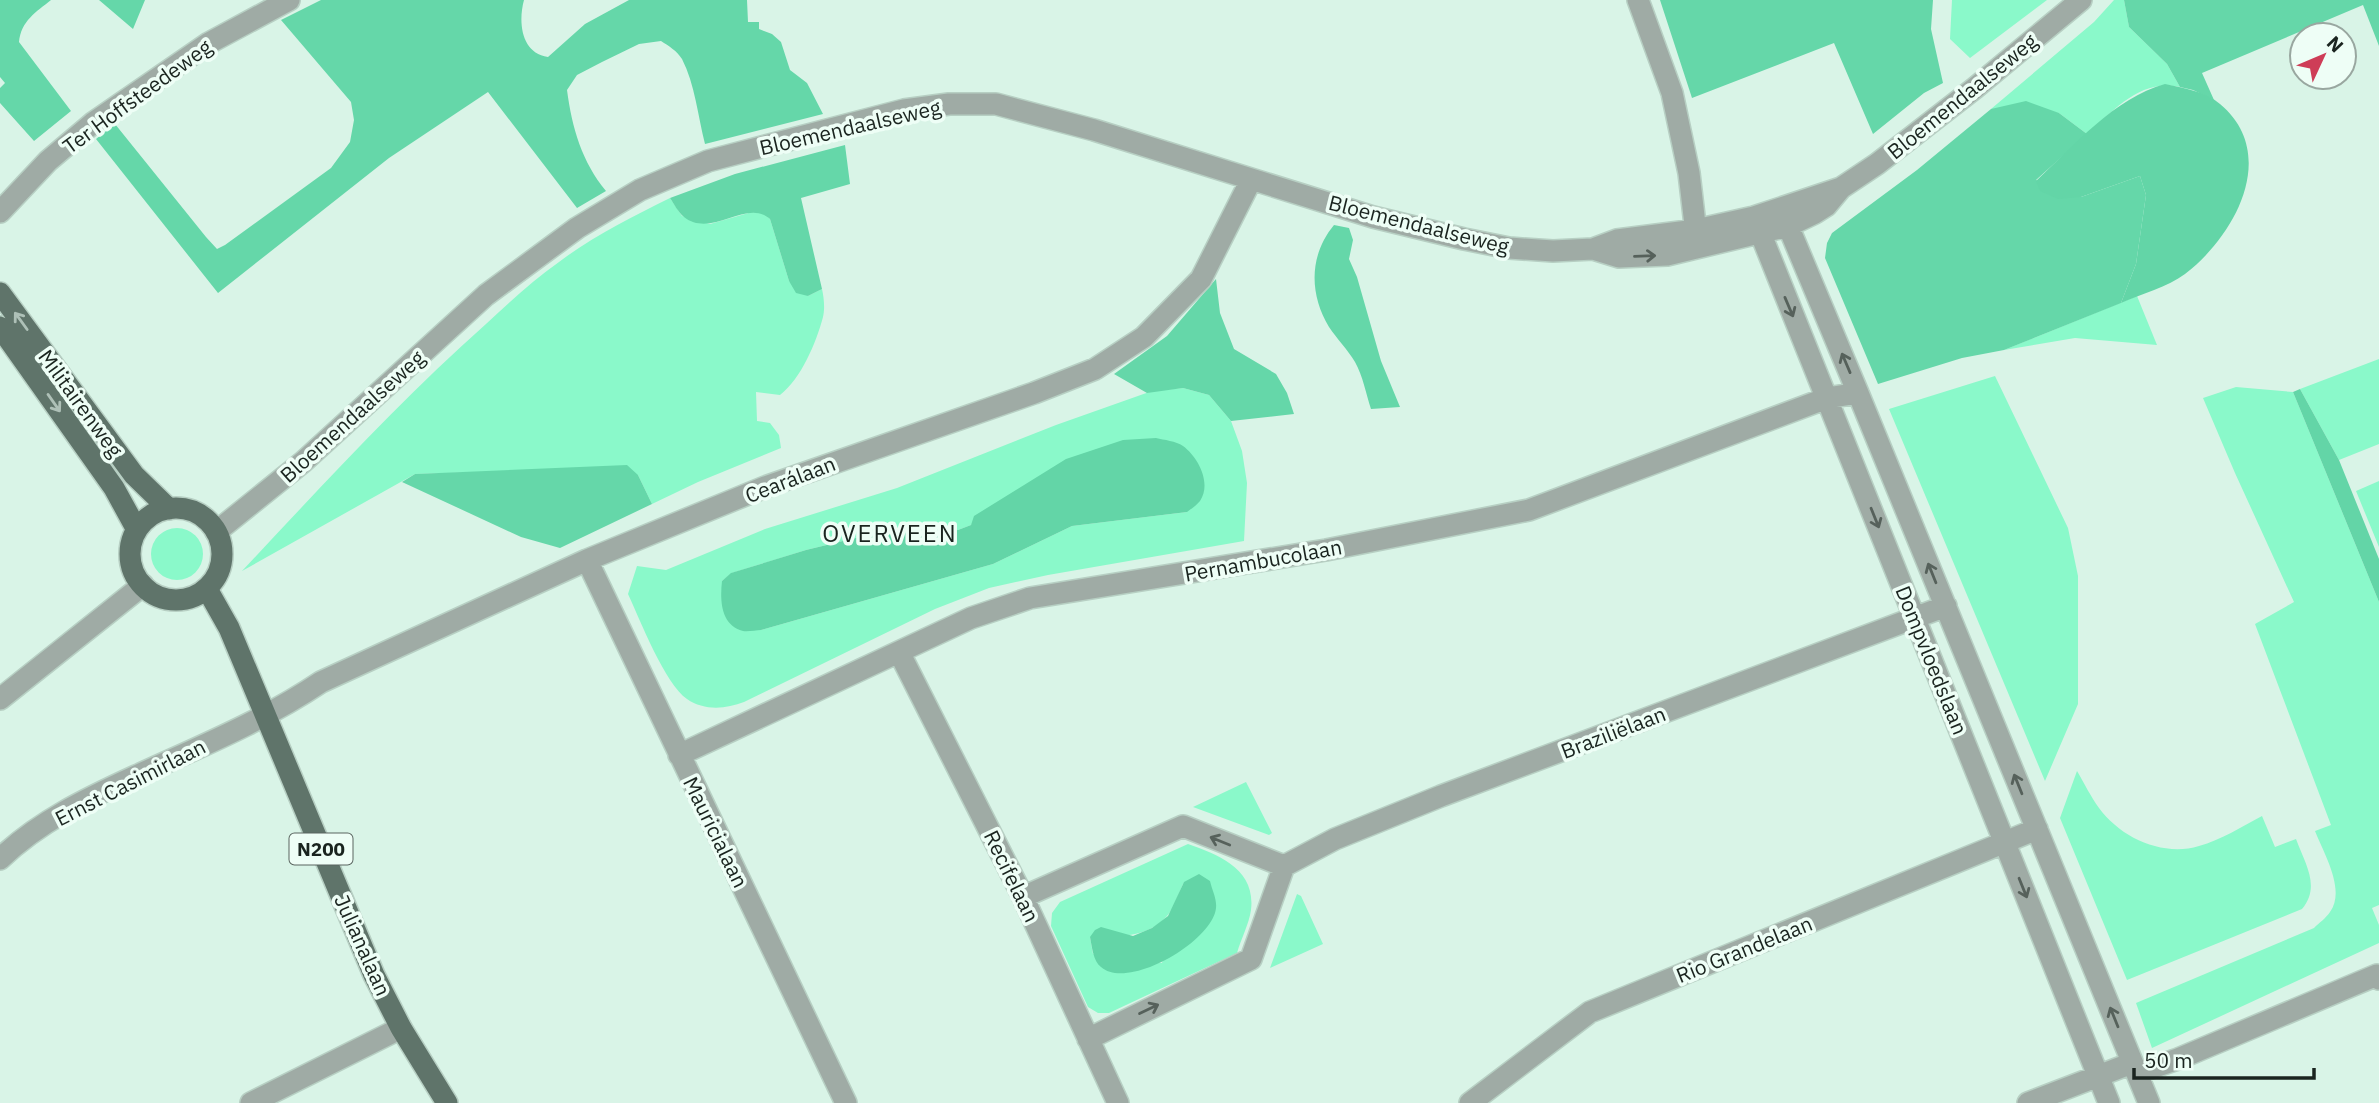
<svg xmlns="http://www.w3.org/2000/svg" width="2379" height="1103" font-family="'IBM Plex Sans',sans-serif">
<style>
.green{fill:#8af9ca;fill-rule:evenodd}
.forest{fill:#65d7a9}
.water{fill:#63d5a7}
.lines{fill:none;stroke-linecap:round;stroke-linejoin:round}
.minor-casing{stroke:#b7cfc3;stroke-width:24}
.major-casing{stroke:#b7cfc3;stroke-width:24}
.minor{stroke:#9faba5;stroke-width:21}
.major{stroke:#5f746a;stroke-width:21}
.oneway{stroke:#56615b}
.oneway2{stroke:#aec0b7}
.labels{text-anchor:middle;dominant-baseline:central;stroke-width:7;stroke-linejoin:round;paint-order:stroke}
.shield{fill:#eefef6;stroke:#5a6560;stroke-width:2}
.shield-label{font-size:19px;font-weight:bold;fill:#1a241f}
.street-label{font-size:21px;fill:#1a241f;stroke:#eefef6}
.quarter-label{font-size:24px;letter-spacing:2px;fill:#1a241f;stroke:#eefef6}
</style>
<rect width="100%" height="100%" fill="#d9f4e7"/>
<!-- green -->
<path class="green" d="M1952 0H2047L1970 58 1950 39Z
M2114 0H2124L2129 27 2167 64 2180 87C2141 78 2114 110 2087 134L2059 113 1991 109 2094 22Z
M670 198 682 216 710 224 752 212 763 213 770 219 789 281 808 296 822 289C824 298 825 309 823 317 816 343 801 379 780 395L756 392 757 421 770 423 779 435 781 448 698 482 652 504 638 475 516 471 415 474 242 571C321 487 399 401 486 324 509 303 533 280 559 262 593 236 632 217 670 198Z
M2137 296 2157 345 2075 338 2004 350Z
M2379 359V444L2339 460 2300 389Z
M1995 376 2068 528 2078 576V704L2045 781 1889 409Z
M2236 387 2293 392 2379 602V905L2372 908 2379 925V943L2152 1048 2136 1003 2314 928C2319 923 2326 918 2330 912 2346 890 2324 854 2315 831L2331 825 2255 624 2294 602 2235 473 2203 398Z
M1183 388 1209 395 1231 421 1242 451 1247 483 1244 541 1048 575 989 588 935 609 744 702C726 709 704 711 687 699 665 684 640 620 628 594L637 566 666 570 765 529 897 488 1056 425 1152 391ZM1187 512 1072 526 993 564 761 630 722 581 732 573 806 550 868 535 958 530 971 525 974 521Z
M2379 481V547L2356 491Z
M151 554a26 26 0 1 1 52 0a26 26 0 1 1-52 0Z
M2077 771C2084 783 2091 797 2099 808 2121 838 2163 857 2199 846 2221 840 2241 827 2262 816L2275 847 2296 839C2305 864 2321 886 2302 909L2127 980 2060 818Z
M1246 782 1272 833 1269 835 1193 807Z
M1188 844C1219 855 1256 869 1251 910 1249 924 1241 939 1237 953L1109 1013H1098L1088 1007 1051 926 1052 913 1060 902ZM1184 882 1162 963 1093 954 1090 937C1117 936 1147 939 1167 916 1174 908 1179 892 1184 882Z
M1297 894 1301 896 1323 944 1270 968Z"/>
<!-- forest -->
<path class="forest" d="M0 0H51C36 12 21 21 19 42L71 111 34 141 0 103V88L5 83 0 77Z
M99 0H145L133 29Z
M321 0H524C518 22 521 53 548 57L585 24 629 0H747L748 22H759V29L772 34 781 42 790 70 807 83 823 114 705 144C698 117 695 84 682 59 677 51 669 46 661 41L639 44 602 62 577 75 567 90C572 128 582 162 606 191L577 208 488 92 389 158 218 293 96 139 115 124 206 237 217 249 225 245 331 168 350 142 354 120 351 102 281 20Z
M1660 0H1933L1931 29 1943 83 1924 93 1873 134 1834 43 1692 98Z
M2124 0H2379V46L2363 5 2202 73 2214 100 2193 90 2180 87 2167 64 2129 27Z
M2026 101 2059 113 2087 134 2036 180 2081 197 2140 176 2146 195 2136 264 2121 303 2004 350 1962 358 1878 384 1825 258 1827 243 1832 233 1917 170 1991 109Z
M845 145 850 184 801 198 822 289 808 296 796 293 789 281 770 219C746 198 712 239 684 217 678 212 674 204 670 198L735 174Z
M1334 225 1349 228 1353 240 1349 259 1357 277 1381 361 1400 407 1371 409C1366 394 1363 376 1355 362 1348 350 1337 339 1329 327 1309 294 1309 255 1334 225Z
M1216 279 1220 313 1234 349 1276 374 1287 393 1294 414 1231 421 1209 395 1183 388 1147 393 1114 374 1167 336Z
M627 465 638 475 652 504 560 548 521 537 402 482 415 474Z"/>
<!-- water -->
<path class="water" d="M2165 84C2183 88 2205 91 2220 104 2280 154 2235 236 2185 274 2168 287 2141 294 2121 303L2136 264 2146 195 2140 176 2081 197 2058 199 2040 191 2036 181C2074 146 2114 98 2165 84Z
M2300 389 2339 460 2379 559V602L2293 392Z
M1156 438C1164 440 1176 441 1183 446 1198 457 1212 483 1200 501 1197 505 1191 509 1187 512L1072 526 993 564 761 630C756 630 748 632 743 631 720 625 720 599 722 581L731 573 806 550 868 535 958 530 971 525 974 516 1066 459 1123 440Z
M1199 874 1210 881C1212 890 1217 899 1216 908 1213 941 1128 991 1101 967 1093 961 1092 947 1090 937L1095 930 1101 927 1133 936 1152 928 1168 916 1184 882Z"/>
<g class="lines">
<defs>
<path id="minor" d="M1638 0 1672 93 1689 173 1697 242
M1781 209 1858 393 2149 1103
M0 212 48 161 93 123 209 43 289 0
M1754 217 2109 1103
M1593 249 1619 257 1667 255 1788 226 1815 213 1826 206 1841 188 1877 164 1975 88 2081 0
M216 532 303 462 486 295 577 228 640 190 708 161 904 110 949 104H996L1094 130 1373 217 1464 239 1509 248 1553 251 1593 249 1617 240 1696 230 1754 217 1841 188
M587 560 846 1103
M899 652 1023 897 1118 1103
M0 699 143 585
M679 755 971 618 1030 598 1326 550 1529 510 1827 398 1858 393
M0 859C38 822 88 798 136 776 199 747 263 721 321 682L587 560 765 487 1034 393 1095 369 1144 337 1201 279 1251 180
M1284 866 1335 839 1441 796 1946 606
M1023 897 1183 826 1284 866
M1088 1039 1251 959 1284 866
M2137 1073 2178 1059 2377 975 2379 979
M251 1103 401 1028
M1470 1103 1590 1012 2037 829
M2028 1103 2132 1063"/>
<path id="major" d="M0 293 134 475 169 509
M0 327 114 488 137 530
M130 554a46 46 0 1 1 92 0a46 46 0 1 1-92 0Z
M207 589 229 628 374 975 401 1028 447 1103"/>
</defs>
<!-- minor casing -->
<use href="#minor" class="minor-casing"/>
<!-- major casing -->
<use href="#major" class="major-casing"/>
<!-- minor -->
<use href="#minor" class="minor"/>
<!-- major -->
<use href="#major" class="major"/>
</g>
<!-- one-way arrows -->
<defs><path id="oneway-shaft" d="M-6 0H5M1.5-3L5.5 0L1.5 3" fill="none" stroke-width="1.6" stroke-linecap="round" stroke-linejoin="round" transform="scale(1.75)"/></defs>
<g class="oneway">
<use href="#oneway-shaft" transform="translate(1645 256) rotate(-2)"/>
<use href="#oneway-shaft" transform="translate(1789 307) rotate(67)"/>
<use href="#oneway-shaft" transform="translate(1846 363) rotate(-113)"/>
<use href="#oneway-shaft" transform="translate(1875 518) rotate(68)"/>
<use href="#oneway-shaft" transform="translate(1932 573) rotate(-112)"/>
<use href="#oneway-shaft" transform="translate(2018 784) rotate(-112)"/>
<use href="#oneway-shaft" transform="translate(1220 841) rotate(-158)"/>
<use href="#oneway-shaft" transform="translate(2023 888) rotate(68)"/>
<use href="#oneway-shaft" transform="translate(1149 1009) rotate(-26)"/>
<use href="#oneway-shaft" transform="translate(2114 1017) rotate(-112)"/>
</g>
<g class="oneway2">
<use href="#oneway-shaft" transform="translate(21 321) rotate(-126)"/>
<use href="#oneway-shaft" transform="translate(54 403) rotate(55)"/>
</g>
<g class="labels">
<!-- shield labels -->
<rect class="shield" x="289.5" y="833.5" width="63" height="31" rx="5"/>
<g class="shield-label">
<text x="321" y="849">N200</text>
</g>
<!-- street labels -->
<g class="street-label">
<text transform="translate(137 96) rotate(-36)">Ter Hoffsteedeweg</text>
<text transform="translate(1962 96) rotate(-39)">Bloemendaalseweg</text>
<text transform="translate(850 127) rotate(-13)">Bloemendaalseweg</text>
<text transform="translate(1419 224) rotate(14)">Bloemendaalseweg</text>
<text transform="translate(81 403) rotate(54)">Militairenweg</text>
<text transform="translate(352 416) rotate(-42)">Bloemendaalseweg</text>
<text transform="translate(790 479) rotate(-21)">Cearálaan</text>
<text transform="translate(1263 560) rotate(-10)">Pernambucolaan</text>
<text transform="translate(1932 660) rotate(68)">Dompvloedslaan</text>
<text transform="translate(1613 732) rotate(-21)">Braziliëlaan</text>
<text transform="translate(130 782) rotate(-27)">Ernst Casimirlaan</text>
<text transform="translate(716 832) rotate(64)">Mauricialaan</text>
<text transform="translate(1012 876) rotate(64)">Recifelaan</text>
<text transform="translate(363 945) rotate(66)">Julianalaan</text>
<text transform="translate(1744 949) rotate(-22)">Rio Grandelaan</text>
</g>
<!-- quarter labels -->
<g class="quarter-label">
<text x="890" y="533">OVERVEEN</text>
</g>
</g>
<!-- north arrow -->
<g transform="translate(2323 56) rotate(46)"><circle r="33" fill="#eefef6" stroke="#99a7a0" stroke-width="2"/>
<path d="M0-5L12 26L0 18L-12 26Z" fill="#ce3d57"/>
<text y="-10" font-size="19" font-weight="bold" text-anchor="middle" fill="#1a241f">N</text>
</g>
<!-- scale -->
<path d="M2134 1068v10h180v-10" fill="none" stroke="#1a241f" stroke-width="3.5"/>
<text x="2144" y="1068" font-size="21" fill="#1a241f" stroke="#eefef6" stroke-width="5" paint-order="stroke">50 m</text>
</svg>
